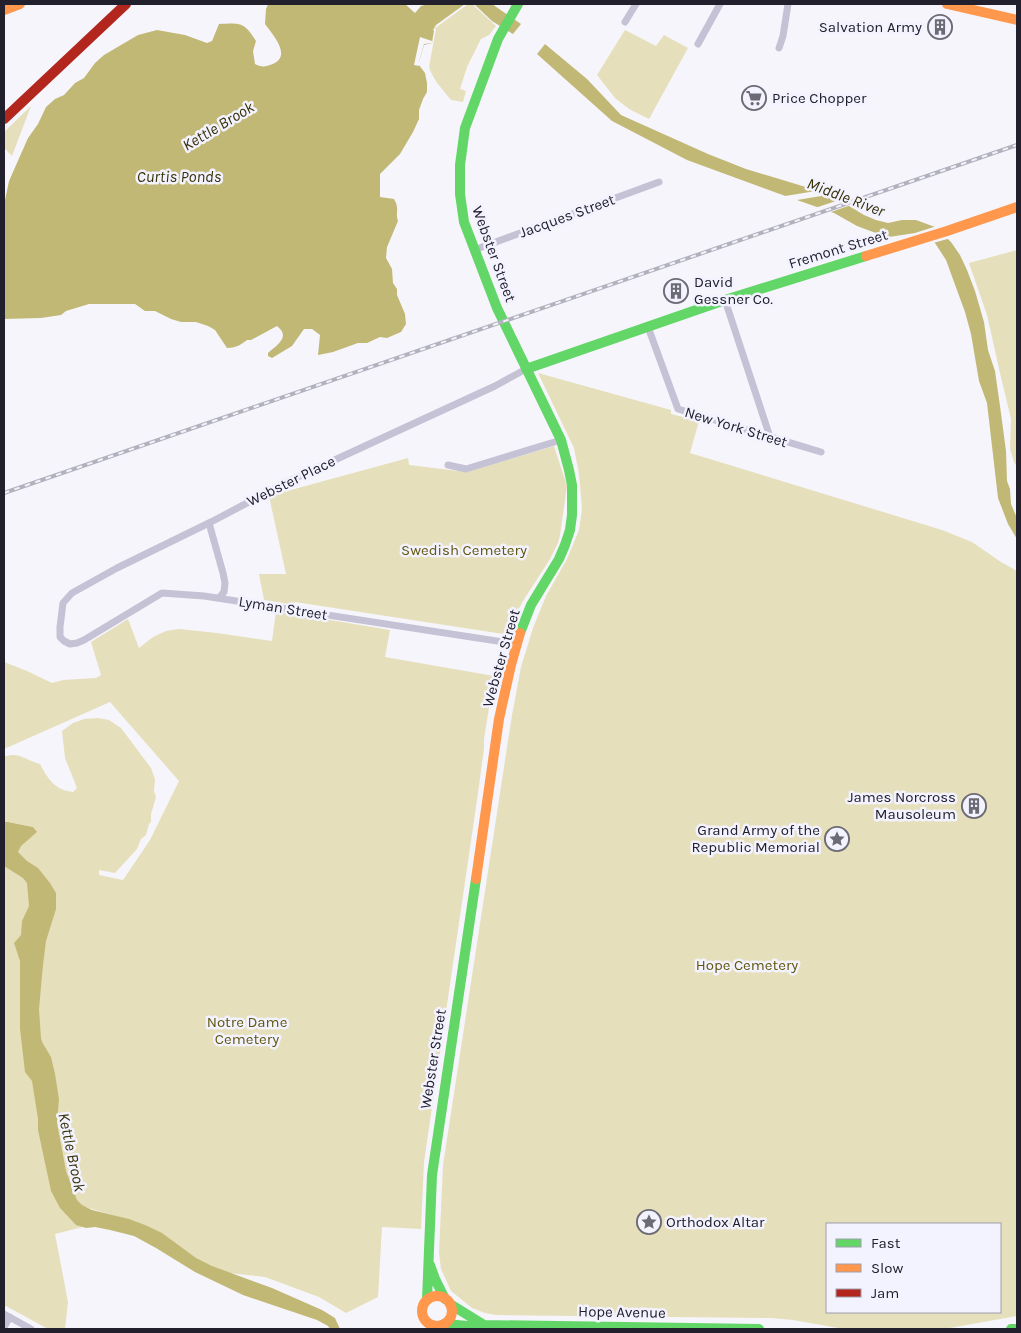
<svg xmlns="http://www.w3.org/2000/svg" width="1021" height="1333" font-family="Karla,sans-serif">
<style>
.green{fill:#e6dfbb;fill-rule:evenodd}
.water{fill:#c2b876}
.pier{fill:#f6f5fc}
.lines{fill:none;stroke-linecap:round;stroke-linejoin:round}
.street{stroke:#c4c2d4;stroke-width:7}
.fast{stroke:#63d668;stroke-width:10}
.slow{stroke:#ff974d;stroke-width:10}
.jam{stroke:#b3261e;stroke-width:10}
.rail-casing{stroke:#b2b2bc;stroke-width:4}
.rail{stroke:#f3f2ff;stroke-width:2;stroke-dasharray:5.5;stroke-linecap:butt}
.labels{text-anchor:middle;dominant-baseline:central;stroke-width:5;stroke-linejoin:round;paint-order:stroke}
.poi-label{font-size:15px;fill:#22202c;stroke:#f3f2ff;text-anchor:end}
.street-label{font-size:15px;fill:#22202c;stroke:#f3f2ff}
.park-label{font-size:15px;fill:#61570d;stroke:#f3f2ff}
.water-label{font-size:16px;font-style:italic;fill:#373106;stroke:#f3f2ff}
</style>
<rect width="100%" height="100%" fill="#f6f5fc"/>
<!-- green -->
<path class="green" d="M468 4H472L496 26 489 35 481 39 467 67 460 89 466 91 463 102 451 100C443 90 433 80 429 67L436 29H434Z
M625 30 656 46 664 35 688 48 649 119 629 109 615 98 597 75Z
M31 106 12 156 4 148V132Z
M1017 250V467L1014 462 1010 449 1011 419 1000 373 987 315 969 263Z
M538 373 671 410V414L699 421 690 453 942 530 972 542 1001 562 1017 571V1316L944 1329H844L793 1320 771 1318 496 1315 485 1313 472 1308 451 1291 441 1269 439 1253 443 1165 512 715 521 667 533 628 546 596 567 559 579 530 582 509 579 474 574 448ZM827 1224H1000V1312H827Z
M554 446 567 486 560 535 558 543 550 559 523 601 516 614 510 635 295 602 294 605 264 600 259 574H286L269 496 408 458 409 465 467 472Z
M276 611 390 630 385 657 494 676 484 739V749L477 800 424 1162 421 1229 382 1227 378 1297 346 1313 319 1297 265 1277 220 1272 119 1217 82 1206 83 1227 55 1234 68 1302 65 1329H48L6 1306 4 1307V825L33 827 8 822H4V757C19 751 26 761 40 764 48 779 55 790 73 792L77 788 65 758 62 731 73 723 84 719 98 718 109 720 121 728 151 768 155 779 154 791 156 797 151 814V822L149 824 146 835 141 839 137 849 115 873 99 870V875L123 880 150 840 179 781 110 702 4 749V662L27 671 52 683 63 680 96 678 101 675 91 642 128 619 139 648 153 637 166 631 179 629 217 633 272 641Z"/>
<!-- water -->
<path class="water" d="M268 4H333L335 5 339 4H405L415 13 421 6 429 4H465L436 25 433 30H434L432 43 424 45 419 62V65L425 73 427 83V92L423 99 419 110V119L413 132 400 154 380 174V197L394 199C400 209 395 212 398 221L387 247 386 258 392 269 393 283 397 289V295L405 314 406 324 401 332 387 338 380 337 367 343H358L333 352 318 355 320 335 312 329H304L292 346 272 358 268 356V353C277 345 291 337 277 326L251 340H247C241 345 235 348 227 348L215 330 208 326 196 322H181L171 319 155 311H145L135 304H89L66 311 61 315 41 318 4 319V205L9 181 28 138 38 124 46 107 55 99 64 95 75 83 84 78 95 63 104 55 138 35 157 30 185 35 207 43 212 41 219 24C241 23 244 22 256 41L253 51 255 64C260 67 265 67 270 65 294 58 273 35 265 24L266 9Z
M474 4H492L521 24 513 34 492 21Z
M545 44 587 79 621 115 708 154 746 169 809 188 836 198 864 215 876 220 888 223 902 220H916L935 227 951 242 960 255 967 270 975 291 984 322 988 350 995 371 1000 406 1006 451 1007 481 1010 489 1011 504 1017 518V539L1008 524 998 498 987 403 979 381 971 334 965 312 946 260 933 240 915 233 889 237 873 232 857 226 834 213 777 193 687 160 612 121 537 54Z
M4 822H8L33 827 37 832 21 846 18 852 27 861 38 868 50 883 56 893V909L46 941 43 965 39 1009 41 1038 42 1042 51 1057 55 1074 59 1099 57 1123 66 1171 77 1200 82 1205 92 1210 129 1219 145 1225 162 1233 196 1258 212 1266 272 1288 322 1310 335 1318 340 1329H330L328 1326 317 1320 243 1295 195 1272 156 1248 134 1236 110 1230 95 1227 86 1228 76 1225 60 1208 51 1191 38 1130V1119L32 1081 25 1072 20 1029V961L14 943 21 935 22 921 29 906 27 883 23 878 4 866Z"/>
<!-- pier -->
<path class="pier" d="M420 37 432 41V43L424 44 419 62V66L414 65Z
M822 190 833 194 791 201 779 197Z
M842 199 851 205 828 213 815 208Z
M937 226 951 238 933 243 927 239 916 235 915 233Z"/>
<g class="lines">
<!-- street -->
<path class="street" d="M625 22 636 4
M698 44 720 4
M779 48 783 36 788 4
M474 250 659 182
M725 300 770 437
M648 327 678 409 821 452
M448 465 466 469 561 440
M209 523 223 573 225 583 224 592 219 598
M517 644 204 596 162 593 84 640 77 643 70 644 64 641 60 637V627L63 603 72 593 117 568 211 522 287 482 495 386 526 369
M4 1314 31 1329
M4 1327 10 1317"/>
<!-- fast -->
<path class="fast" d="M518 4 498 39 465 128 460 165V194L464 222 497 308 561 440 569 470 572 485V515L570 530 565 545 559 559 531 605 520 633
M526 369 725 300 866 256
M430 1265 435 1279 445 1299
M427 1300 432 1175 476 879
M450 1304 484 1325
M444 1324 468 1326 484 1325 759 1329
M1011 1329H1017"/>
<!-- slow -->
<path class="slow" d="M947 4 1017 20
M4 10 20 4
M866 256 947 231 1017 207
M476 879 499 719 511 665 520 633
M422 1311a15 15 0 1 1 30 0a15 15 0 1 1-30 0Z"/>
<!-- jam -->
<path class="jam" d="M4 119 126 4"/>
<defs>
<path id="rail" d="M4 493 1017 145"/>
</defs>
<!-- rail casing -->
<use href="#rail" class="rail-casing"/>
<!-- rail -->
<use href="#rail" class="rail"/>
</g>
<!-- icons -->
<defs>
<symbol id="building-ring" viewBox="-11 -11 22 22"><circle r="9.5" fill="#f3f2ff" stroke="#6c6b75" stroke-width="1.5"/><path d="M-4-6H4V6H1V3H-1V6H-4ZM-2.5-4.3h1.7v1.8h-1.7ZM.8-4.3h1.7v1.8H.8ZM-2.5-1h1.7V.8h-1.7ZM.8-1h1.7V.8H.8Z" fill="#6c6b75"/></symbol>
<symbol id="supermarket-ring" viewBox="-11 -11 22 22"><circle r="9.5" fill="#f3f2ff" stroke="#6c6b75" stroke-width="1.5"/><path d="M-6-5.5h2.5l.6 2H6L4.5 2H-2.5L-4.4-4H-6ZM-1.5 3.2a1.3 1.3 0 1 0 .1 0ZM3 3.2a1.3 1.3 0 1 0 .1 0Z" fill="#6c6b75"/></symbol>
<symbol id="sight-ring" viewBox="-11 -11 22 22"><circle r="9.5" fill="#f3f2ff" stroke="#6c6b75" stroke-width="1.5"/><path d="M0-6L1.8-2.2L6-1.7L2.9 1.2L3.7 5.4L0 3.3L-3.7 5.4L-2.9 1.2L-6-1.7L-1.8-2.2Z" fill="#6c6b75"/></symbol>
</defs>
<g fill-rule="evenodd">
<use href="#building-ring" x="926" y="13" width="28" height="28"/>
<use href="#supermarket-ring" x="740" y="84" width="28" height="28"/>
<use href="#building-ring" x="662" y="277" width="28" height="28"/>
<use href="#building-ring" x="960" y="792" width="28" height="28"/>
<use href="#sight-ring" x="823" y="825" width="28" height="28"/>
<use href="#sight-ring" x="635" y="1208" width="28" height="28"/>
</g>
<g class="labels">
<!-- poi labels -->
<g class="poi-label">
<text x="922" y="27">Salvation Army</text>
<text x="772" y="98" text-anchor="start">Price Chopper</text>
<text x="694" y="282" text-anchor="start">David<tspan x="694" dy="17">Gessner Co.</tspan></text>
<text x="956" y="797">James Norcross<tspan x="956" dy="17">Mausoleum</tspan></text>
<text x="820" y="830">Grand Army of the<tspan x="820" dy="17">Republic Memorial</tspan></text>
<text x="666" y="1222" text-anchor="start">Orthodox Altar</text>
</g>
<!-- street labels -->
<g class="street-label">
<text transform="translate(567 216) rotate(-20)">Jacques Street</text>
<text transform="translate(838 249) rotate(-17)">Fremont Street</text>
<text transform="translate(494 254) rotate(70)">Webster Street</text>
<text transform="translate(736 427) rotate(17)">New York Street</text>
<text transform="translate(291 481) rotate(-26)">Webster Place</text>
<text transform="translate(283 608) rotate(9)">Lyman Street</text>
<text transform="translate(501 658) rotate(-74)">Webster Street</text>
<text transform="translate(433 1059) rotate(-81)">Webster Street</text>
<text transform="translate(622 1312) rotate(1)">Hope Avenue</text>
</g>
<!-- park labels -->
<g class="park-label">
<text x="464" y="550">Swedish Cemetery</text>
<text x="747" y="965">Hope Cemetery</text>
<text x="247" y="1022">Notre Dame<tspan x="247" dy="17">Cemetery</tspan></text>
</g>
<!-- water labels -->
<g class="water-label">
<text transform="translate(218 126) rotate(-31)">Kettle Brook</text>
<text x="179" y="176">Curtis Ponds</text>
<text transform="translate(846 197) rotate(21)">Middle River</text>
<text transform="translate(72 1152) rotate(78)">Kettle Brook</text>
</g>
</g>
<!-- border -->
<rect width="1021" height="1333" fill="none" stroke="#22202c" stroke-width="10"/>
<!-- legend -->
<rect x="826" y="1223" width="175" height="90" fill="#f3f2ff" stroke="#9f9eab"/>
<rect x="836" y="1239" width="25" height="8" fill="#63d668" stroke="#9f9eab"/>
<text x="871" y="1248" font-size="15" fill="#22202c">Fast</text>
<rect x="836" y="1264" width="25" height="8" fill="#ff974d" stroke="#9f9eab"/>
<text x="871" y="1273" font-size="15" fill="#22202c">Slow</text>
<rect x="836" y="1289" width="25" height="8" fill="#b3261e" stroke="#9f9eab"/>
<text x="871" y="1298" font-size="15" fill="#22202c">Jam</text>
</svg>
